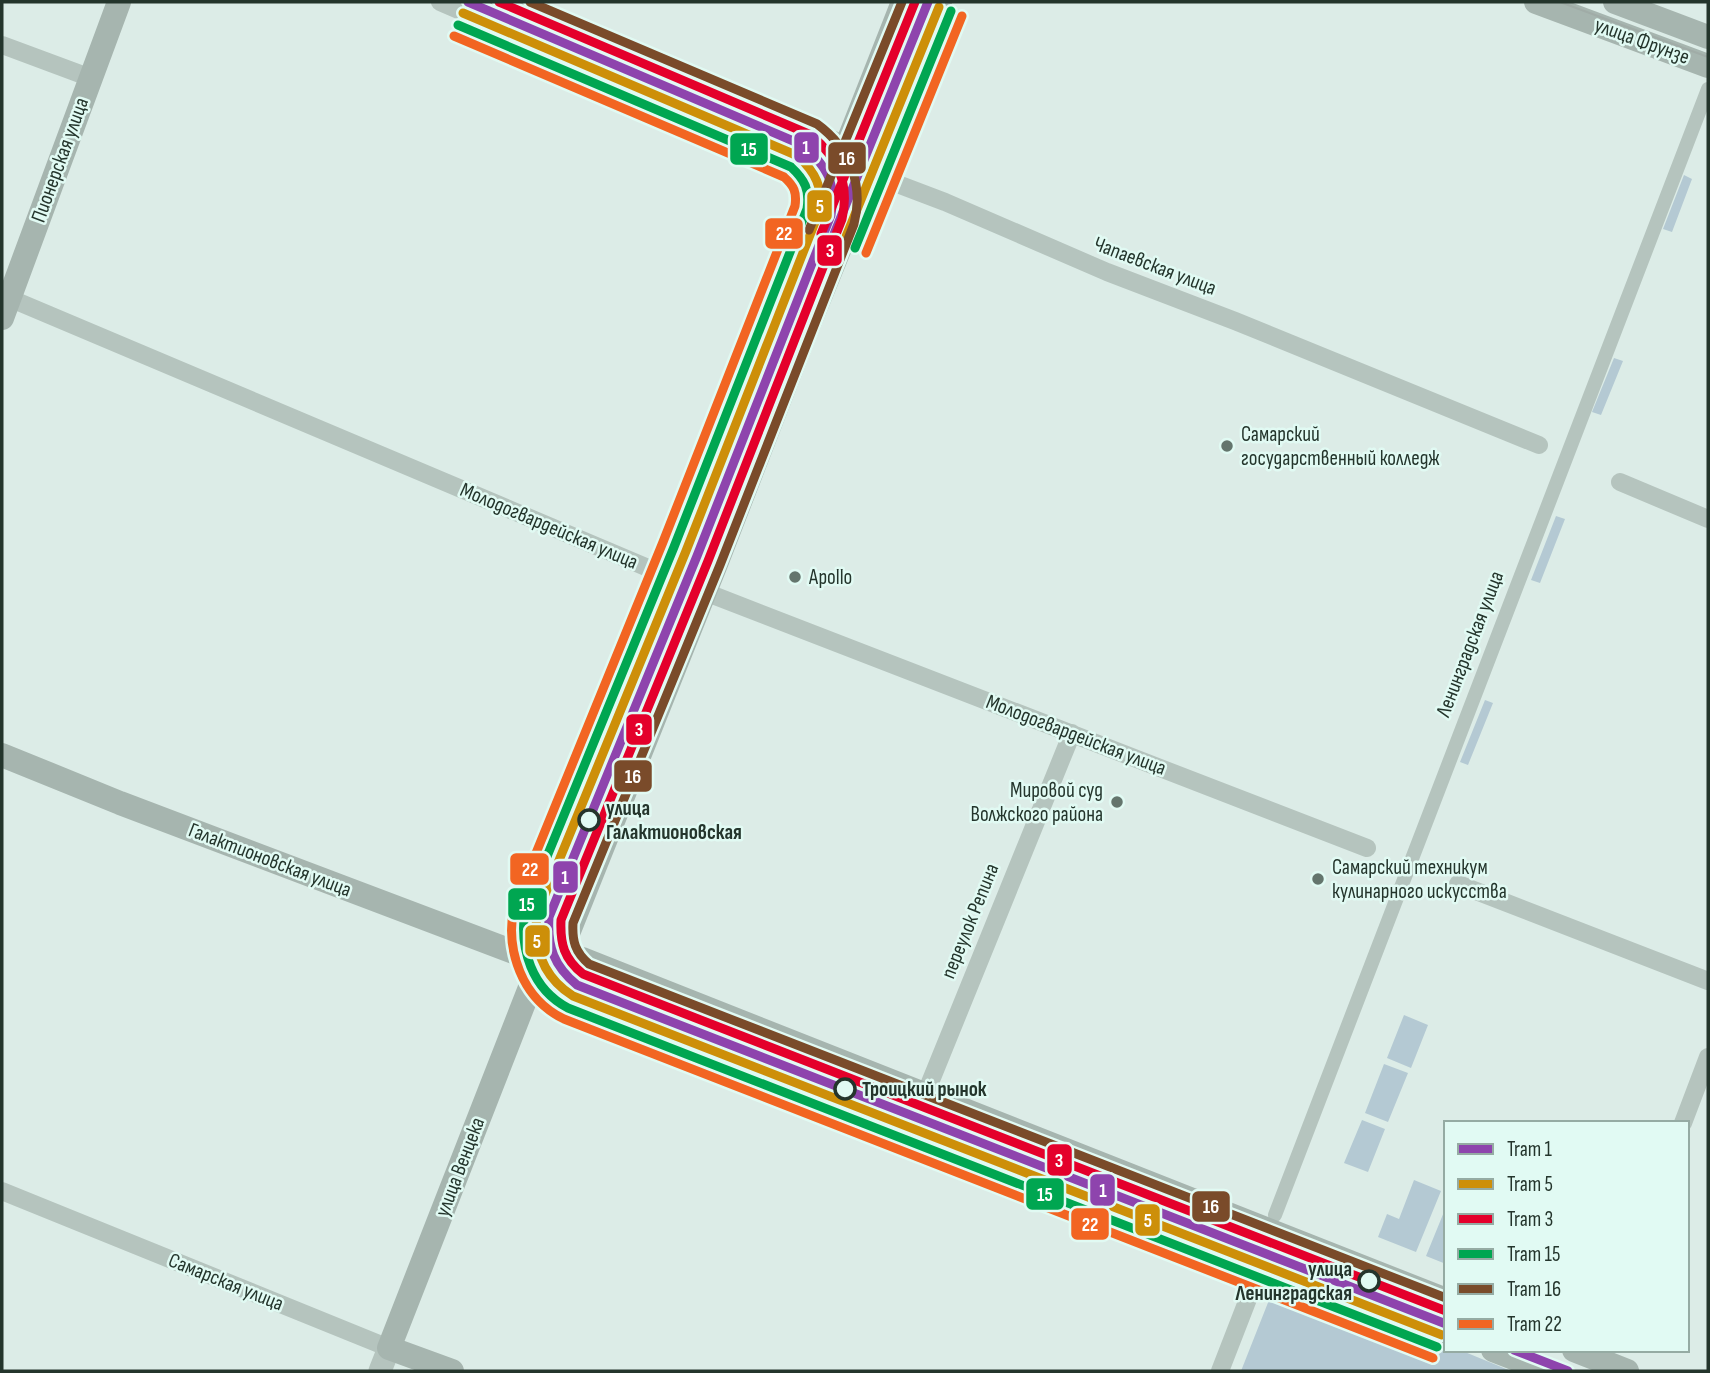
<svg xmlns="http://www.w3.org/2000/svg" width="1710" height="1373" font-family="'Sofia Sans Condensed',sans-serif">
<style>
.green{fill:#b4c9d3}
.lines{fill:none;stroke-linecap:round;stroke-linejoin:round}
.pedestrian{stroke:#b5c4be;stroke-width:14}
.minor{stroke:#b5c4be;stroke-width:18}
.tertiary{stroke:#b5c4be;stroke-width:23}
.secondary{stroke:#a6b5af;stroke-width:24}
.tram{stroke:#a0aca7;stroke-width:2}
.tram-1-casing{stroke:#e1faf3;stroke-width:14}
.tram-2-casing{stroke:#e1faf3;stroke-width:14}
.tram-3-casing{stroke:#e1faf3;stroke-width:14}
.tram-4-casing{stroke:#e1faf3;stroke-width:14}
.tram-5-casing{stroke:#e1faf3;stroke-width:14}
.tram-6-casing{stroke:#e1faf3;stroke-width:14}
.tram-1{stroke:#8e44ad;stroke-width:9}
.tram-2{stroke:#cd8f09;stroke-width:9}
.tram-3{stroke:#e4002b;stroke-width:9}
.tram-4{stroke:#00a651;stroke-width:9}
.tram-5{stroke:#7a4b2a;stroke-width:9}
.tram-6{stroke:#f26522;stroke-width:9}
.poi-dot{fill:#64756d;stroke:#e1faf3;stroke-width:2.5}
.stop-dot{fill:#e1faf3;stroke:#24352c;stroke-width:3.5}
.labels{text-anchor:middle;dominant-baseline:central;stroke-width:5;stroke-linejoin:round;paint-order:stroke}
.street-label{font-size:21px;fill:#24352c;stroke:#e1faf3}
.poi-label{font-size:21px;fill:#24352c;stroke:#e1faf3;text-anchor:start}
.stop-label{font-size:21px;font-weight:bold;fill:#24352c;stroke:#e1faf3;text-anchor:start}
.line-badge{stroke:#e1faf3;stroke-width:2.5}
.badge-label{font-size:19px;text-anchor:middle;font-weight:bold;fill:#fff}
</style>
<rect width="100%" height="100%" fill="#dcece7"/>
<!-- green -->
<path class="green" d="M1684 175 1692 179 1672 232 1663 229Z
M1614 358 1623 361 1601 415 1592 412Z
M1556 516 1565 519 1540 583 1531 580Z
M1485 700 1493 703 1468 765 1460 762Z
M1404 1015 1428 1025 1411 1068 1387 1058Z
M1384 1064 1408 1073 1388 1122 1365 1113Z
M1362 1120 1385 1129 1368 1172 1344 1163Z
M1414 1180 1441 1191 1416 1252 1378 1237 1387 1214 1399 1219Z
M1446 1207V1264L1426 1256Z
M1298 1284 1446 1345V1350H1460L1511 1371H1241L1271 1295 1278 1288Z"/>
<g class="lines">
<!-- pedestrian -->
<path class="pedestrian" d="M1275 1215 1708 89"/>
<!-- minor -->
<path class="minor" d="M440 2 835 173 866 185 887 180 945 202 1107 272 1235 321 1539 445
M515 2 878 159 881 167
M2 45 91 78
M9 298 705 592 1367 848
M1620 482 1708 519
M1458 884 1708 981
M1683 1123 1708 1057
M912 1127 1072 733
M2 1191 389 1348
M1220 1371 1274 1232"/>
<!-- tertiary -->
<path class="tertiary" d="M380 1371 389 1348"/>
<!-- secondary -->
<path class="secondary" d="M1536 2 1708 66
M1615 2 1708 37
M2 318 119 2
M2 755 120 803 540 962 582 959 1446 1300
M540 962 536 922 687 551 903 2
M540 962 564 991 1238 1255 1446 1332
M1493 1350 1547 1371
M1574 1350 1627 1371
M452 1371 389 1348 540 962 567 936 716 564 805 334 940 2"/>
<!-- tram -->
<path class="tram" d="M490 2 656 74 681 93
M1560 2 1708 57
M805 146C839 155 857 153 880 123
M831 215 916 2"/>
<defs>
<path id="tram-1" d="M468 2 805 146C828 169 836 182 831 215L697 556 549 917C547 947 554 966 577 985L1446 1324
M832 239 928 2
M1514 1350 1568 1371"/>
<path id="tram-2" d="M463 13 798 156C816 173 823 187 819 212L686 551 537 914C533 948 543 977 573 996L1442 1335
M843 244 939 7"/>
<path id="tram-3" d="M499 2 811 135C838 158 850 184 842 219L708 561 561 920C560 944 564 959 583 974L1446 1311
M821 234 915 2"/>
<path id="tram-4" d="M458 25 791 167C805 180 810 190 807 209L674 547 525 910C519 949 532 989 568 1008L1437 1347
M855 248 951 11"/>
<path id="tram-5" d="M530 2 817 124C850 148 864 185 854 224L720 565 573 923C572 941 575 952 589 964L1446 1298
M809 230 902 2"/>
<path id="tram-6" d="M454 36 784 177C794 186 797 192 795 206L663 542 514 907C505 950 522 999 564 1019L1433 1358
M866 253 962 16"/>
</defs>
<!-- tram-1 casing -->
<use href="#tram-1" class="tram-1-casing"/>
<!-- tram-2 casing -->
<use href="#tram-2" class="tram-2-casing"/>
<!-- tram-3 casing -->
<use href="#tram-3" class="tram-3-casing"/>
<!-- tram-4 casing -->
<use href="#tram-4" class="tram-4-casing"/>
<!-- tram-5 casing -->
<use href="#tram-5" class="tram-5-casing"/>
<!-- tram-6 casing -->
<use href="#tram-6" class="tram-6-casing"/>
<!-- tram-1 -->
<use href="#tram-1" class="tram-1"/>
<!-- tram-2 -->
<use href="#tram-2" class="tram-2"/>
<!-- tram-3 -->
<use href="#tram-3" class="tram-3"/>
<!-- tram-4 -->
<use href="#tram-4" class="tram-4"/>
<!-- tram-5 -->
<use href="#tram-5" class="tram-5"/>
<!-- tram-6 -->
<use href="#tram-6" class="tram-6"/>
</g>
<!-- markers -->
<g class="poi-dot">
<circle cx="1227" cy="446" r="7"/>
<circle cx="795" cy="577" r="7"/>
<circle cx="1117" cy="802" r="7"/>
<circle cx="1318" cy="879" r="7"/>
</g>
<g class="stop-dot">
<circle cx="589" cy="820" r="10"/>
<circle cx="845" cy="1089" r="10"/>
<circle cx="1369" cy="1281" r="10"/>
</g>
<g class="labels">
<!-- street labels -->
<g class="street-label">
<text transform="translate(1642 41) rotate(20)">улица Фрунзе</text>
<text transform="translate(60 160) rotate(-70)">Пионерская улица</text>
<text transform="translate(1155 266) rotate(21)">Чапаевская улица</text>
<text transform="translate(549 526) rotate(23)">Молодогвардейская улица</text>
<text transform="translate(1470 644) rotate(-69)">Ленинградская улица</text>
<text transform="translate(1076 735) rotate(21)">Молодогвардейская улица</text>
<text transform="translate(270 860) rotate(21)">Галактионовская улица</text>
<text transform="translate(970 921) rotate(-68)">переулок Репина</text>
<text transform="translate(460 1167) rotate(-69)">улица Венцека</text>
<text transform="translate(226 1282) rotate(22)">Самарская улица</text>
</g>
<!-- poi labels -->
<g class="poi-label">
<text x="1241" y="434">Самарский<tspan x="1241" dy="24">государственный колледж</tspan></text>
<text x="809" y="577">Apollo</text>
<text x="1103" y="790" text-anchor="end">Мировой суд<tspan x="1103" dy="24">Волжского района</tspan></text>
<text x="1332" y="867">Самарский техникум<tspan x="1332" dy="24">кулинарного искусства</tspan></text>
</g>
<!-- stop labels -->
<g class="stop-label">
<text x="606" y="808">улица<tspan x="606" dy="24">Галактионовская</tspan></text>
<text x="862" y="1089">Троицкий рынок</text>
<text x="1352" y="1269" text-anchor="end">улица<tspan x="1352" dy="24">Ленинградская</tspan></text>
</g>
</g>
<g class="line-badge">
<rect x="793" y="131" width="27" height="33" rx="7" fill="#8e44ad"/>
<rect x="729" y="132" width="40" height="34" rx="7" fill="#00a651"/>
<rect x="827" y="141" width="40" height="34" rx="7" fill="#7a4b2a"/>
<rect x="806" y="189" width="27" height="34" rx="7" fill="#cd8f09"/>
<rect x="764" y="217" width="40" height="33" rx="7" fill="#f26522"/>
<rect x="816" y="234" width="27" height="33" rx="7" fill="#e4002b"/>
<rect x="625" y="713" width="28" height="33" rx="7" fill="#e4002b"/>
<rect x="613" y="759" width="40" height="34" rx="7" fill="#7a4b2a"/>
<rect x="509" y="852" width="41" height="34" rx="7" fill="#f26522"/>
<rect x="552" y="860" width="27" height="34" rx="7" fill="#8e44ad"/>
<rect x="507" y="887" width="41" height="34" rx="7" fill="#00a651"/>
<rect x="524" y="924" width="27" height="34" rx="7" fill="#cd8f09"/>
<rect x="1046" y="1143" width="27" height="34" rx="7" fill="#e4002b"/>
<rect x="1089" y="1173" width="27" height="34" rx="7" fill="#8e44ad"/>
<rect x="1025" y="1177" width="40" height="34" rx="7" fill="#00a651"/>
<rect x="1191" y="1190" width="40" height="33" rx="7" fill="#7a4b2a"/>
<rect x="1134" y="1203" width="27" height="34" rx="7" fill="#cd8f09"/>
<rect x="1070" y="1207" width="40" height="34" rx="7" fill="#f26522"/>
</g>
<g class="badge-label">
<text x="806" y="154">1</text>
<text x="749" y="156">15</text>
<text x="847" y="165">16</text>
<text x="820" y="213">5</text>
<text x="784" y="240">22</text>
<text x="830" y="257">3</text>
<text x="639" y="736">3</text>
<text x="633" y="783">16</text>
<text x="530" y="876">22</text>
<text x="565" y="884">1</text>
<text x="527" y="911">15</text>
<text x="537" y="948">5</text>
<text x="1059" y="1167">3</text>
<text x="1103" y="1197">1</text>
<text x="1045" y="1201">15</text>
<text x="1211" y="1213">16</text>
<text x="1148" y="1227">5</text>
<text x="1090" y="1231">22</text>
</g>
<!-- border -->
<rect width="1710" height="1373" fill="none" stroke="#24352c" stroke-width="7"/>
<!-- legend -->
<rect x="1444" y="1121" width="245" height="231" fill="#e1faf3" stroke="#95aba3" stroke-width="2"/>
<rect x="1458" y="1144" width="35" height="10" fill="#8e44ad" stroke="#95aba3" stroke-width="2"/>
<text x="1507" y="1156" font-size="21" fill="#24352c">Tram 1</text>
<rect x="1458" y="1179" width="35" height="10" fill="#cd8f09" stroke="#95aba3" stroke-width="2"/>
<text x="1507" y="1191" font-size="21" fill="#24352c">Tram 5</text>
<rect x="1458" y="1214" width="35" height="10" fill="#e4002b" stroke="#95aba3" stroke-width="2"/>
<text x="1507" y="1226" font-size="21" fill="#24352c">Tram 3</text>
<rect x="1458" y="1249" width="35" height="10" fill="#00a651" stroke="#95aba3" stroke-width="2"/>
<text x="1507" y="1261" font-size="21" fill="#24352c">Tram 15</text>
<rect x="1458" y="1284" width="35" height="10" fill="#7a4b2a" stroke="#95aba3" stroke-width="2"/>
<text x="1507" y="1296" font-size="21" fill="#24352c">Tram 16</text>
<rect x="1458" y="1319" width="35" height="10" fill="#f26522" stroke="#95aba3" stroke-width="2"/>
<text x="1507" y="1331" font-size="21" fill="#24352c">Tram 22</text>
</svg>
